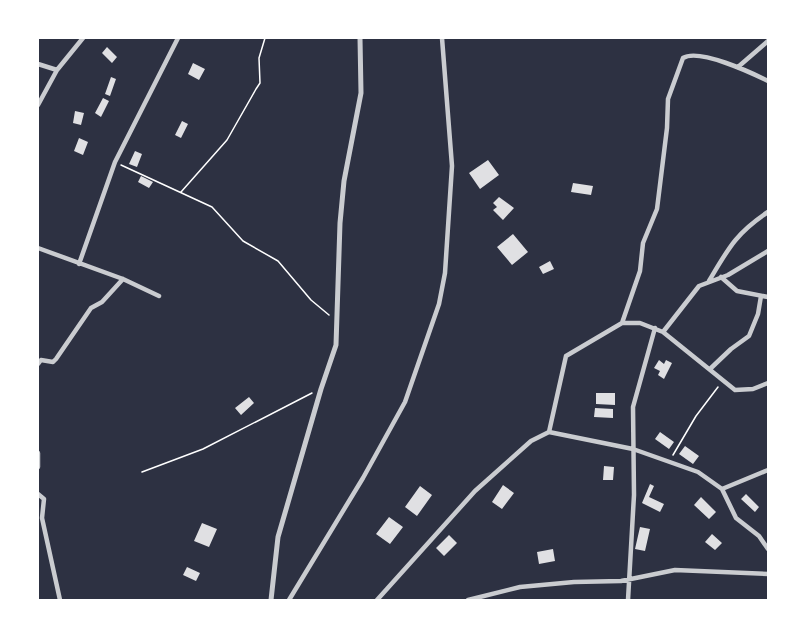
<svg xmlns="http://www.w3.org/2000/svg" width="806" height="638" font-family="'Roboto Condensed',sans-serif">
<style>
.building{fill:#e0e0e3}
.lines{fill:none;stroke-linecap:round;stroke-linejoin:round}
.path{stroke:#fff;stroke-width:1.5}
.minor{stroke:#caccd0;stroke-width:4.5}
.tertiary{stroke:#caccd0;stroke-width:5}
</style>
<rect width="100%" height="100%" fill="#2d3142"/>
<!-- building -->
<path class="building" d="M107 47 117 57 112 63 102 53Z
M193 63 205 69 199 80 188 74Z
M111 77 116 79 110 96 105 94Z
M103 98 109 101 101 117 95 113Z
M75 111 84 113 81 125 73 123Z
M182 121 188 124 181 138 175 135Z
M79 138 88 142 83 155 74 151Z
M135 151 142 154 137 167 129 164Z
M488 160 499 175 480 189 469 173Z
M141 176 153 182 149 188 138 182Z
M573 183 593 186 591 195 571 192Z
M499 197 514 208 503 220 493 210 497 207 493 203Z
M513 234 528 252 512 265 497 247Z
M550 261 554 269 543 274 539 267Z
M659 360 664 364 666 360 672 363 664 379 658 375 660 371 654 368Z
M596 393H615V405L596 404Z
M249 397 254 403 241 415 235 408Z
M595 408 613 409V418L594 417Z
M660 432 674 442 669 449 655 439Z
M685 446 699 456 693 464 679 454Z
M604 466 614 467 613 480H603Z
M650 484 654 486 649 497 664 504 660 512 642 503Z
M503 485 514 493 502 509 492 502Z
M420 486 432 495 417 516 405 507Z
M746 494 759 507 755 512 741 499Z
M701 497 716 512 709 519 694 505Z
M389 517 403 527 390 544 376 534Z
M202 523 217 529 209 547 194 541Z
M640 527 650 529 645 551 635 549Z
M712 534 722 543 715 550 705 542Z
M449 535 457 543 444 556 436 548Z
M553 549 555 561 539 564 537 552Z
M187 567 200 573 196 581 183 575Z"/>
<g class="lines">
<!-- path -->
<path class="path" d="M121 165 212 207 243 241 278 261 311 300 329 315
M181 192 227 140 256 89 260 83 259 58 265 38
M673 455 696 416 718 387
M142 472 203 449 312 393"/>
<!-- minor -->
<path class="minor" d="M38 64 57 70
M738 67 768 41
M38 105 57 70 83 38
M38 248 123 279 159 296
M79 264 115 162 178 38
M721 277 737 291 768 297
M709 281C728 249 736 233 768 212
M622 323 640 271 643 243 657 209 667 128 668 99 683 58C699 48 752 73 768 81
M663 332 699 286 728 275 768 251
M38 364 41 360 53 362 56 359 91 308 102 302 123 279
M710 369 731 349 749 336 758 314 761 296
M549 432 566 356 622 323H640L663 332 735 390 753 389 768 383
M38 453V467
M722 489 768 470
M38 494 44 499 42 518 60 600
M289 600 363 478 405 402 439 304 445 273 452 166 442 38
M377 600 475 491 531 441 549 432 633 449 698 472 722 489 736 518 759 536 768 549
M468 600 520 587 574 582 621 581 675 570 768 574
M628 600 634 495 633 407 655 328"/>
<!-- tertiary -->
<path class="tertiary" d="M271 600 278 537 321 389 336 345 340 223 344 181 361 93 360 38"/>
</g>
<!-- border -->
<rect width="806" height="638" fill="none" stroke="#ffffff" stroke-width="78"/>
</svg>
